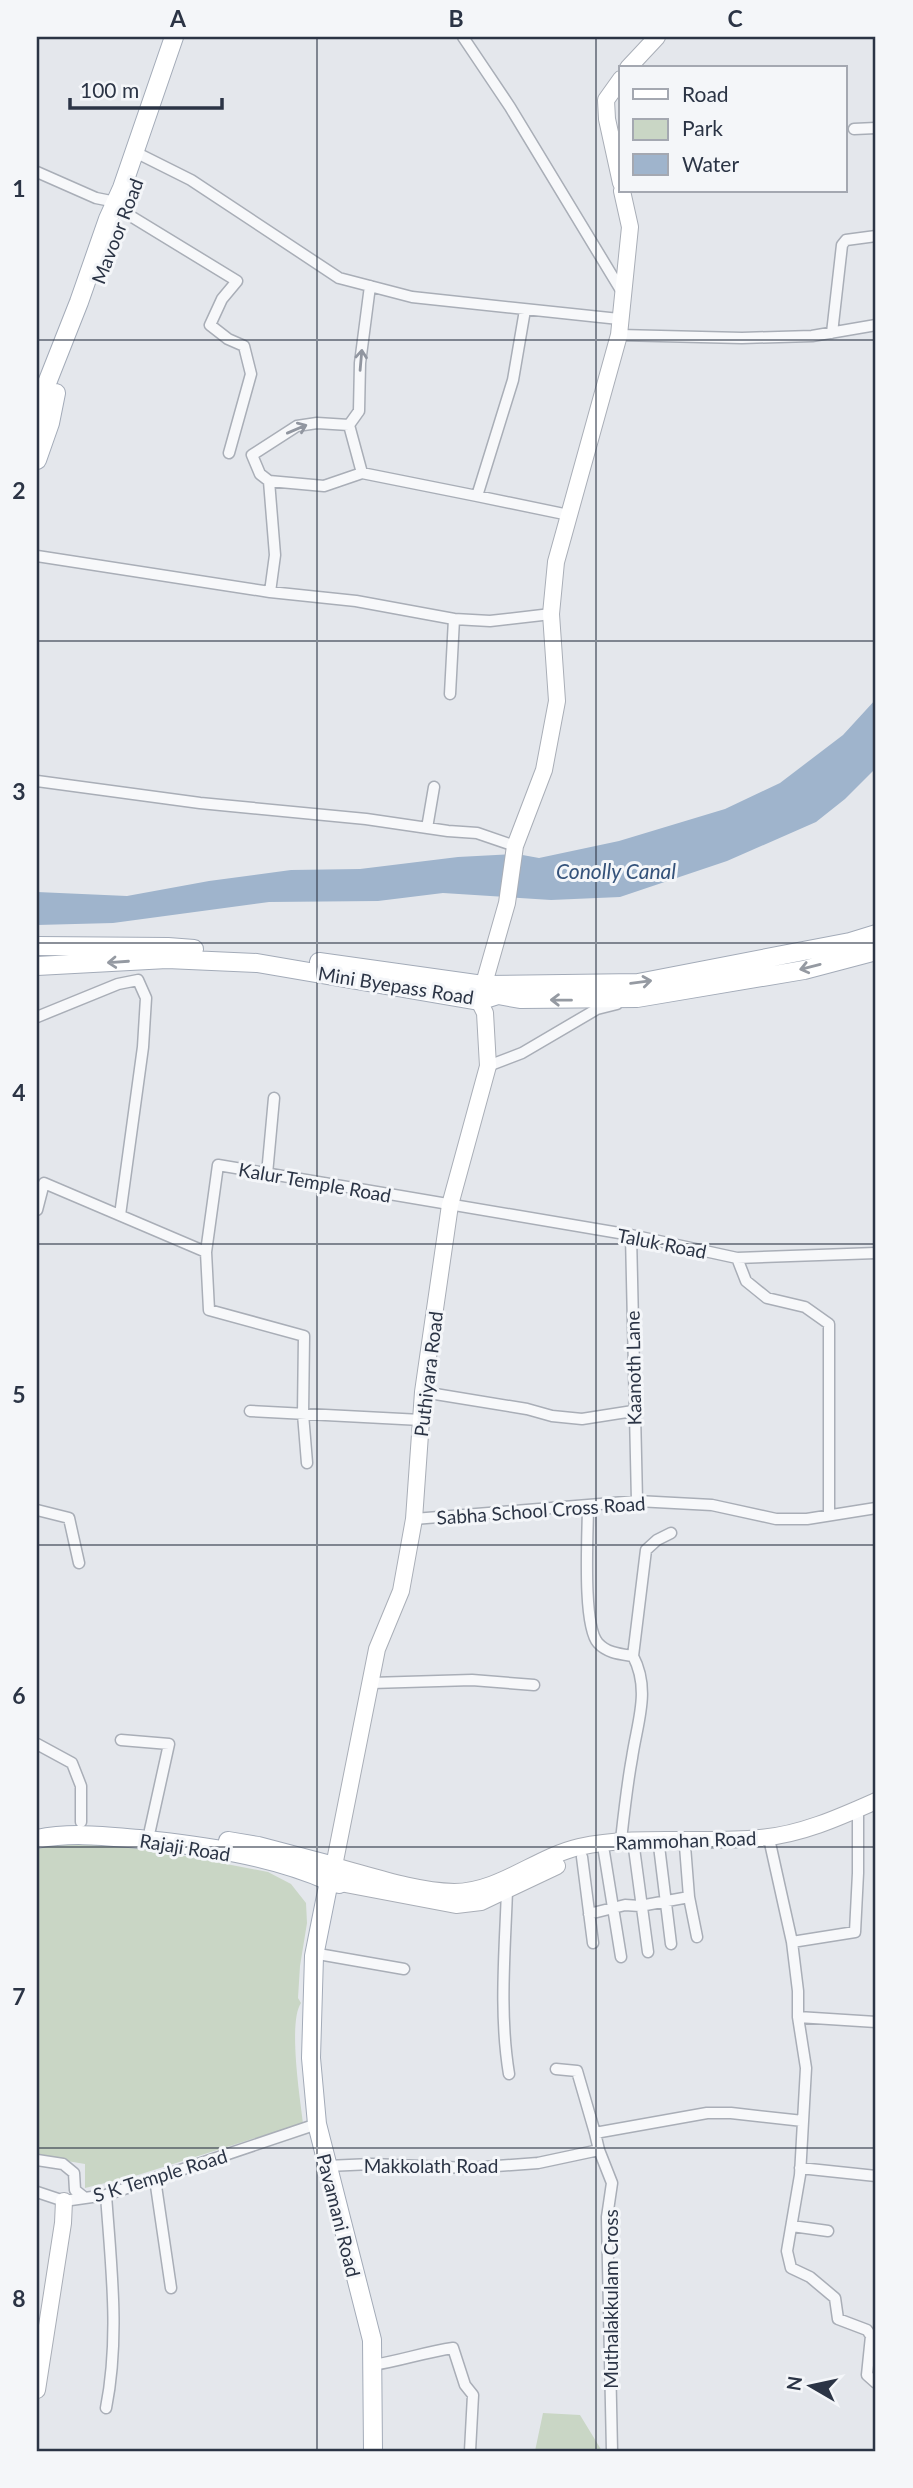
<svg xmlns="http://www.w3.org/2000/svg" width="913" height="2488" font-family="Lato,sans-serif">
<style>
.green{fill:#c9d6c5}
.water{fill:#9fb4cc}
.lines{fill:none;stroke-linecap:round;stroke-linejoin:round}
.street-casing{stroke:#a9aeb7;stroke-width:13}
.secondary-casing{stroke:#a9aeb7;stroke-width:18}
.primary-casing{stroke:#a3abb8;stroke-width:20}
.street{stroke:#f7f8fa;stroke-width:10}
.secondary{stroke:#fff;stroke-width:16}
.primary{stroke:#fff;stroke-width:18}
.oneway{stroke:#9196a0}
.oneway2{stroke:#959aa2}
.grid{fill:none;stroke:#2b3445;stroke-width:2;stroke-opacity:0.55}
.labels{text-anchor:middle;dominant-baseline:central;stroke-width:6;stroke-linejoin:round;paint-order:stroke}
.street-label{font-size:19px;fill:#2b3445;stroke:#f4f6f9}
.water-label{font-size:21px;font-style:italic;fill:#34527a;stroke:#f4f6f9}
.neatline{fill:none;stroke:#2b3445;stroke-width:2.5}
.grid-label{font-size:23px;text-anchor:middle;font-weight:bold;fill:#2b3445}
</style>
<rect width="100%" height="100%" fill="#e4e7ec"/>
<!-- green -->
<path class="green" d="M97 1839 268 1872 291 1884 306 1903 307 1923 300 1966 298 1998 301 2003C288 2022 300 2098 303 2123L138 2175 85 2188V2164L37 2156V1848L64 1841Z
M543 2413 580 2415 602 2451H535Z"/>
<!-- water -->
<path class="water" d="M876 699V768L845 799 816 822 727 861 620 897 551 900 443 893 378 901 269 902 113 923 37 925V892L127 896 209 881 291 870 360 869 458 857 517 854 539 858 619 841 725 809 780 783 843 735Z"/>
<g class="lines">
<defs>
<path id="street" d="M463 37 510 107 622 292
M854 129 876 128
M135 152 191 180 339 278 412 297 619 319
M37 172 96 198 116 202
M124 212 237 281 222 299 210 325 228 339 244 346 251 374 229 453
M525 310 513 380 477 496 569 515
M832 333 842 245 846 240 876 236
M619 335 742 338 812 336 876 325
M349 425 317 423 297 426 252 455 260 474 269 481 324 486 362 473 477 496
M349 425 359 411 360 363 370 286
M349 425 362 473
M269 481 275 555 270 592
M37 556 270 592 356 601 454 619
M450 694 454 619 490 621 551 614
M37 781 200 803 366 819 448 831 477 833 515 846
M427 828 434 787
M37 1017 118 984 138 980 146 998 143 1047 120 1215
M488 1066 522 1053 597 1009 617 1004
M267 1174 274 1098
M37 1210 44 1183 206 1252 218 1165 631 1235 737 1258 876 1253
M631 1235 637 1501
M206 1252 209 1310 304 1336 303 1414 307 1463
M737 1258 746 1281 767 1298 805 1307 829 1324V1515
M423 1392 527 1409 552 1416 582 1419 633 1411
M250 1411 421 1420
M588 1505C588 1532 582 1625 598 1643 607 1653 620 1654 633 1656 651 1690 637 1723 632 1758 627 1785 624 1813 621 1840
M37 1510 69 1518 79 1563
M414 1519 637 1501 712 1505 776 1519H807L876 1508
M633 1656 646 1550 657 1540 671 1533
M371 1683 472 1680 534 1685
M121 1740 169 1744 150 1830
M37 1744 72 1763 81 1786V1822
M858 1816V1873L855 1932 792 1942 798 1991V2017L806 2068 800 2175 787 2251 791 2268 810 2277 835 2298 838 2319 867 2330 871 2336 867 2375 876 2383
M770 1843 792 1942
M659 1846 671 1944
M685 1846 689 1897 697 1937
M634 1848 648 1952
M604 1852 621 1957
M582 1857 593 1943
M507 1890C505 1950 499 2014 509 2074
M589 1914 625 1905 640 1906 689 1897
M324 1955 404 1969
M798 2017 876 2022
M556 2069 577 2071 595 2133
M599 2150 612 2183 607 2217 612 2451
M37 2160 63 2164 74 2173 75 2190 85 2198
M327 2166 372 2164 469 2168 538 2163 599 2150 595 2133 707 2113H731L803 2121
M800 2168 876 2176
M155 2179 171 2288
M37 2192 64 2201 106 2195 317 2124
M792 2226 828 2231
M373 2365C400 2361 425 2352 453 2348L465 2385 473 2395 470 2451
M106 2408C120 2337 111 2266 106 2195"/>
<path id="secondary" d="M628 68 657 37
M621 79 606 100 607 119 621 183
M622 191 630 227 619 335 556 562 551 614 557 701 544 770 515 846 507 903 479 1001 485 1013 488 1066 450 1205 423 1392 414 1519 401 1591 377 1649 334 1866C372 1876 414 1891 454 1892 499 1892 536 1857 579 1847 638 1834 699 1844 760 1838 800 1835 840 1817 876 1801
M343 1871 340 1883 456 1905 481 1902 557 1866
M37 2390 63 2223 64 2201"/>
<path id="primary" d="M37 428 45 388 79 302 108 219 122 188 174 37
M37 460 50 423 56 393
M37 946 168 947 194 949
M319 962 483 985 638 983 850 942 876 934
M37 966 167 959 257 963 479 1001 498 995 520 999 637 998 804 970 876 951
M37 1839C71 1832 104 1836 139 1839 203 1846 270 1855 329 1881L314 1956 311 2058 317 2124 372 2340 373 2451
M228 1841 258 1846 334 1866 329 1881 339 1884"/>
</defs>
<!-- street casing -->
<use href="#street" class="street-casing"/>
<!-- secondary casing -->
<use href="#secondary" class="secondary-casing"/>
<!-- primary casing -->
<use href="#primary" class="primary-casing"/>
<!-- street -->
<use href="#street" class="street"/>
<!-- secondary -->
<use href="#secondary" class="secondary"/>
<!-- primary -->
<use href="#primary" class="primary"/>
</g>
<!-- one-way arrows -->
<defs><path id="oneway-shaft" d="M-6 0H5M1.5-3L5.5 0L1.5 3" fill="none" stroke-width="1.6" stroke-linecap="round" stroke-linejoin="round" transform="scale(1.75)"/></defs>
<g class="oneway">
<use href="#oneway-shaft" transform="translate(361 360) rotate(-85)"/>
<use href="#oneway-shaft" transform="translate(297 429) rotate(-23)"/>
</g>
<g class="oneway2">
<use href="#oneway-shaft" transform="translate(118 962) rotate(176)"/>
<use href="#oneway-shaft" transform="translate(810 967) rotate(166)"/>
<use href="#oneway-shaft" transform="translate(641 982) rotate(-7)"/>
<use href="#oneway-shaft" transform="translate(561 1000) rotate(-179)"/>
</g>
<!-- grid -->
<path class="grid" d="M317 37V2451M596 37V2451M37 340H876M37 641H876M37 943H876M37 1244H876M37 1545H876M37 1847H876M37 2148H876"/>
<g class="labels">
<!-- street labels -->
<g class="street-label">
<text transform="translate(117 231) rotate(-69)">Mavoor Road</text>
<text transform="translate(396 985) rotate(9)">Mini Byepass Road</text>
<text transform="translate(315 1182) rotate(10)">Kalur Temple Road</text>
<text transform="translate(662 1243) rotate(11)">Taluk Road</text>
<text transform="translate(633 1368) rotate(-91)">Kaanoth Lane</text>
<text transform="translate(428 1374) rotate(-83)">Puthiyara Road</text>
<text transform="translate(541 1510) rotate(-4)">Sabha School Cross Road</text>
<text transform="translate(686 1840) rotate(-2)">Rammohan Road</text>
<text transform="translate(185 1847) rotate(9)">Rajaji Road</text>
<text x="431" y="2165">Makkolath Road</text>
<text transform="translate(160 2175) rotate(-17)">S K Temple Road</text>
<text transform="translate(339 2215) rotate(76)">Pavamani Road</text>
<text transform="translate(610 2299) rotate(-90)">Muthalakkulam Cross</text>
</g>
<!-- water labels -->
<g class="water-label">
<text x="616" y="870">Conolly Canal</text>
</g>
</g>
<!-- border -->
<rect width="913" height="2488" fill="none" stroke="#f4f6f9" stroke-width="77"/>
<!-- legend -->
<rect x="619" y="66" width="228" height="126" fill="#f4f6f9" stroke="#a4a8b1" stroke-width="2"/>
<rect x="633" y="89" width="35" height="10" fill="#ffffff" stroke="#a4a8b1" stroke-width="2"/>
<text x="682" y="102" font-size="21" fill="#2b3445">Road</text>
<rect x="633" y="119" width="35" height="21" fill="#c9d6c5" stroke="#a4a8b1" stroke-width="2"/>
<text x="682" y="136" font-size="21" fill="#2b3445">Park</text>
<rect x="633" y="154" width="35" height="21" fill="#9fb4cc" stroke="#a4a8b1" stroke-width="2"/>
<text x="682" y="172" font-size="21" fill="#2b3445">Water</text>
<!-- north arrow -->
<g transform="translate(811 2386) rotate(279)" stroke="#f4f6f9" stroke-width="5" paint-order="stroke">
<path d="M0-5L12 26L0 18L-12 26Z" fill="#2b3445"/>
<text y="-10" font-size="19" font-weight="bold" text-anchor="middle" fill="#2b3445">N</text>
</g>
<!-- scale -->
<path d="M70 98v10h152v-10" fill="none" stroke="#2b3445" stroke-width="3.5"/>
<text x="80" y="98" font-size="21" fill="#2b3445" stroke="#f4f6f9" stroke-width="5" paint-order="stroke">100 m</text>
<rect x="38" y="38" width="836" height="2412" class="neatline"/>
<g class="grid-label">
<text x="178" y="27">A</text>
<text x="456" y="27">B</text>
<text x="735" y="27">C</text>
<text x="19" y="197">1</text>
<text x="19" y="499">2</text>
<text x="19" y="800">3</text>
<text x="19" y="1101">4</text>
<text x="19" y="1403">5</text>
<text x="19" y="1704">6</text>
<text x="19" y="2005">7</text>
<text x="19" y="2307">8</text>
</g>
</svg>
